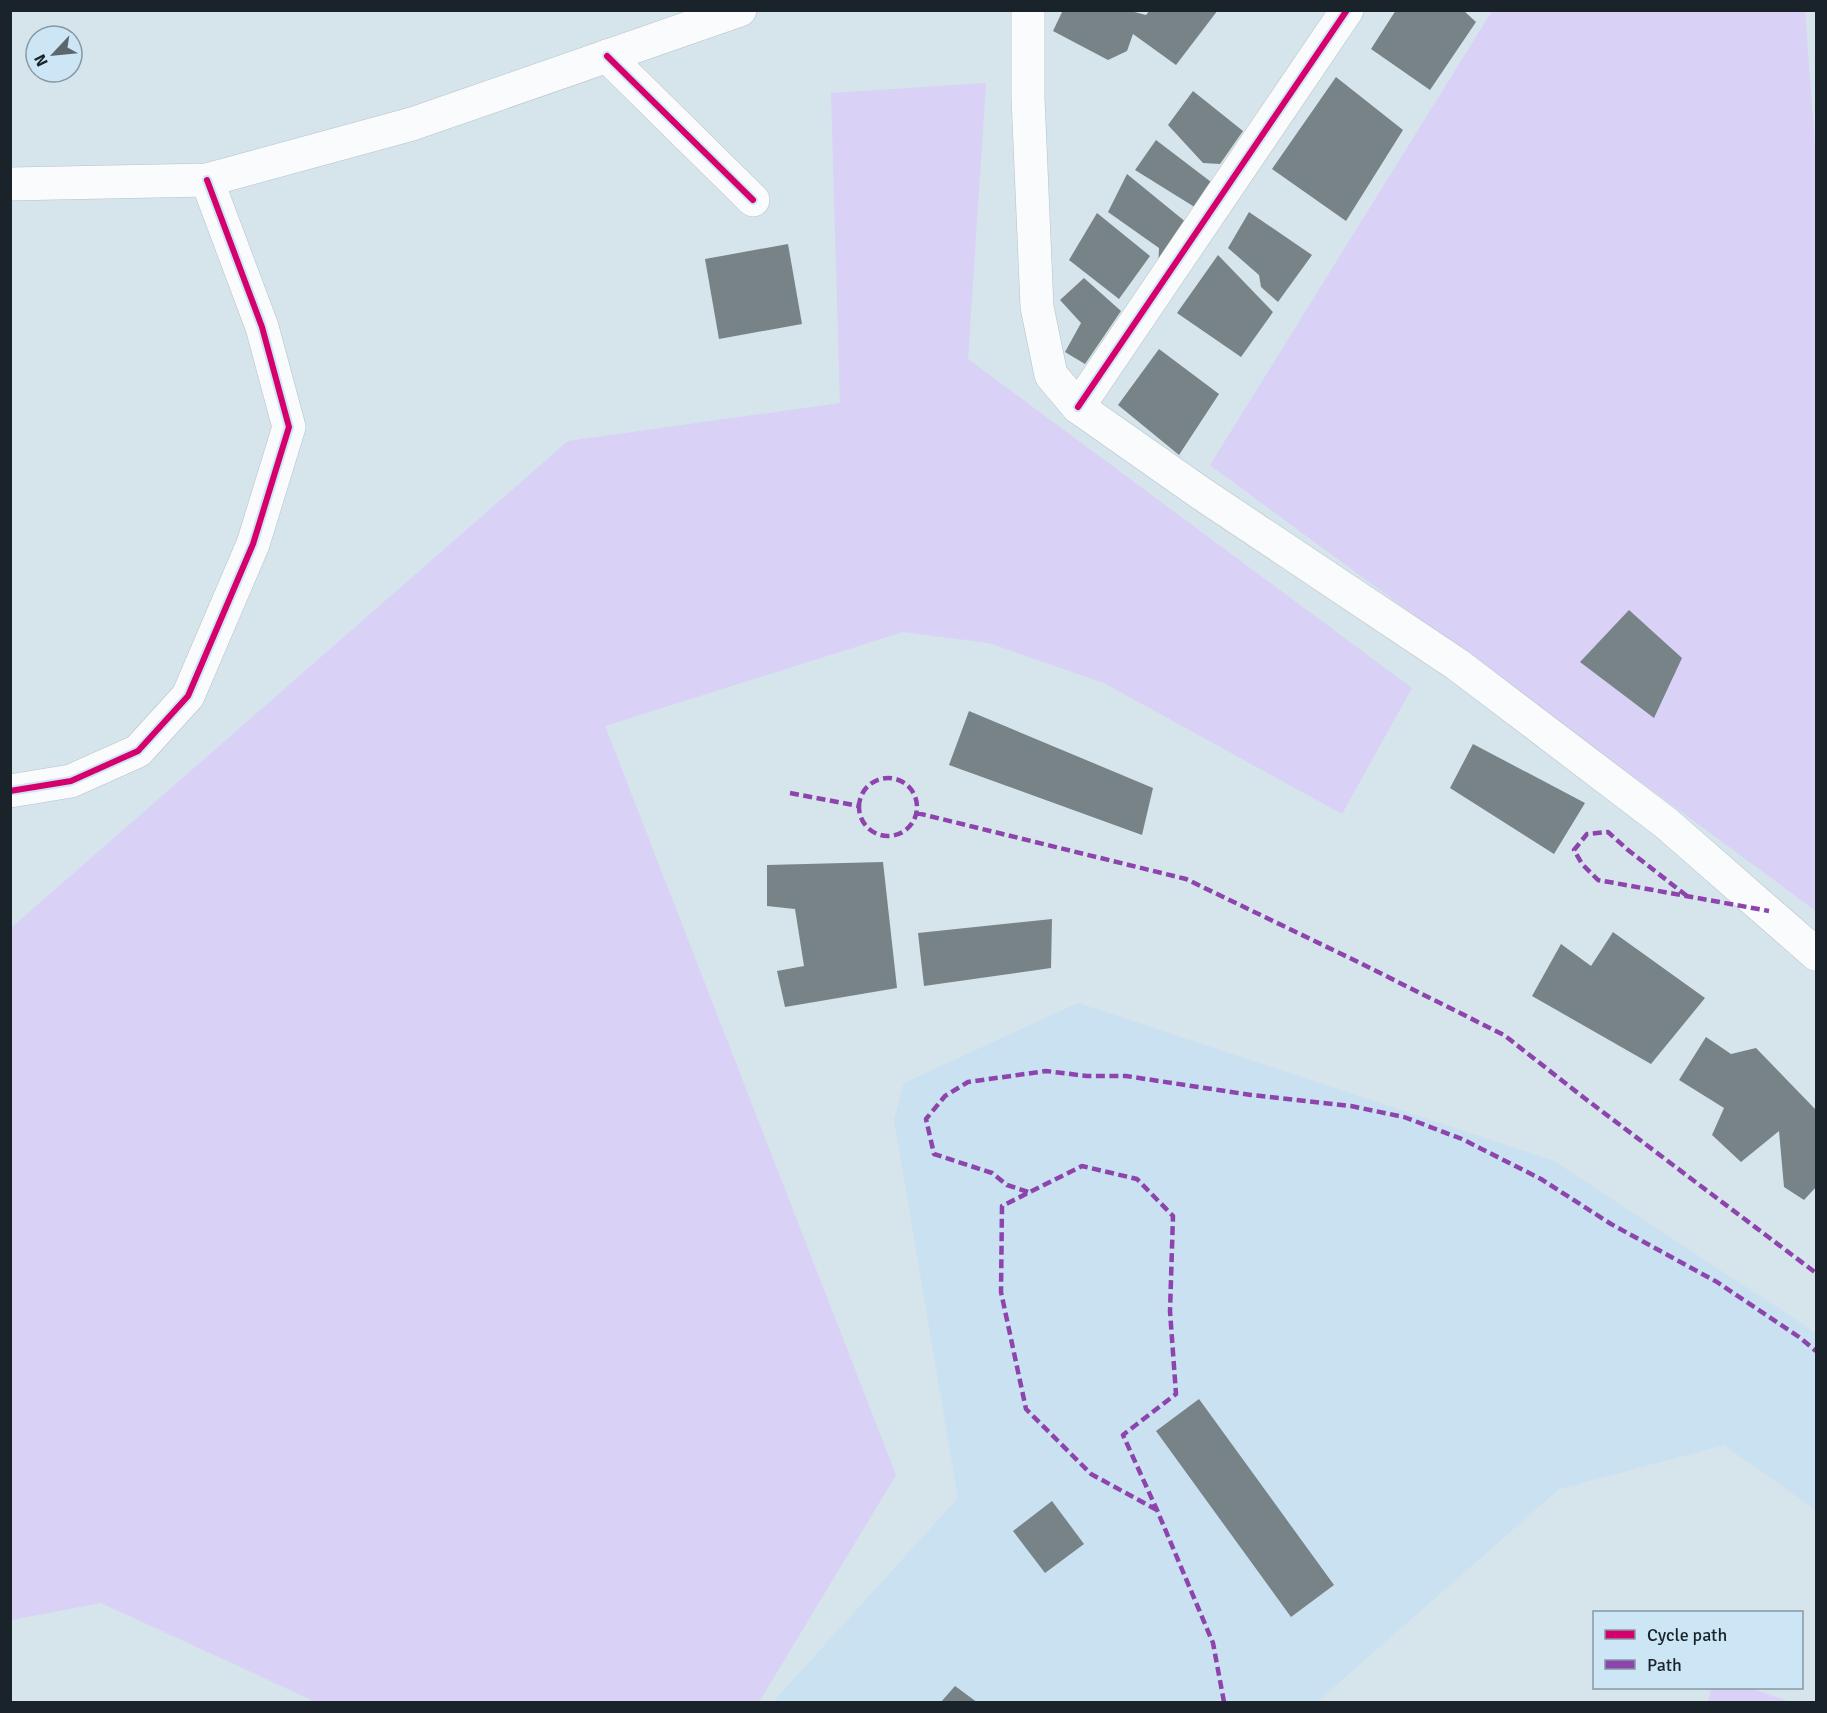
<svg xmlns="http://www.w3.org/2000/svg" width="1827" height="1713" font-family="Signika,sans-serif">
<style>
.built{fill:#c9e1f0}
.green{fill:#d9d1f6}
.building{fill:#778387}
.lines{fill:none;stroke-linecap:round;stroke-linejoin:round}
.minor-casing{stroke:#b7c2c9;stroke-width:34}
.major-casing{stroke:#b7c2c9;stroke-width:34}
.minor{stroke:#f9fbfc;stroke-width:33}
.major{stroke:#f9fbfc;stroke-width:33}
.quiet{stroke:#8e44ad;stroke-width:4.5;stroke-dasharray:9 4.5;stroke-linecap:butt}
.cycleway-casing{stroke:#cce6f6;stroke-width:10}
.cycleway{stroke:#d6006c;stroke-width:6}
</style>
<rect width="100%" height="100%" fill="#d6e4ec"/>
<!-- built -->
<path class="built" d="M1078 1003 1554 1161 1816 1333V1510L1724 1445 1559 1489 1317 1702H773L958 1498 894 1120 904 1083Z"/>
<!-- green -->
<path class="green" d="M1492 11H1805L1816 161V911L1210 465Z
M986 83 968 359 1412 688 1342 814 1104 683 989 643 903 632 605 726 896 1475 759 1702H316L101 1603 11 1620V928L568 441 840 403 831 93Z
M1711 1688H1750L1790 1702H1708Z"/>
<!-- building -->
<path class="building" d="M1063 10H1127L1146 15 1150 10H1218L1176 65 1133 34 1127 51 1108 60 1053 31Z
M1396 10H1463L1476 22 1430 90 1371 49Z
M1336 77 1403 130 1346 221 1272 169Z
M1193 91 1243 131 1220 164 1203 163 1168 125Z
M1156 140 1215 185 1201 211 1135 170Z
M1127 174 1187 223 1158 270 1159 248 1108 212Z
M1249 212 1312 255 1278 302 1261 287 1259 275 1228 248Z
M1097 213 1150 256 1119 299 1069 260Z
M788 244 802 324 719 339 705 259Z
M1218 255 1273 312 1241 357 1177 313Z
M1084 278 1121 311 1085 364 1065 352 1081 323 1060 300Z
M1159 349 1219 394 1179 455 1118 405Z
M1629 610 1682 658 1654 718 1580 662Z
M969 711 1153 788 1142 835 949 765Z
M1473 744 1585 803 1554 854 1450 788Z
M883 862 897 988 785 1007 777 971 804 966 795 909 767 906V865Z
M1052 919 1051 968 924 986 918 933Z
M1613 932 1705 998 1651 1064 1532 996 1561 944 1591 966Z
M1706 1037 1731 1054 1756 1048 1816 1110V1187L1804 1200 1784 1187 1779 1131 1741 1162 1712 1135 1724 1108 1679 1080Z
M1199 1399 1334 1585 1291 1617 1156 1431Z
M1052 1501 1084 1544 1045 1573 1013 1531Z
M955 1686 974 1700 977 1702H941Z"/>
<g class="lines">
<defs>
<path id="minor" d="M607 56 753 200
M1078 407 1347 10
M10 791 71 781 138 751 188 696 253 544 289 427 262 327 207 180"/>
<path id="major" d="M1028 10V98L1037 307 1051 375 1078 407 1202 494 1458 665 1666 823 1816 954
M10 184 207 180 412 124 740 10"/>
</defs>
<!-- minor casing -->
<use href="#minor" class="minor-casing"/>
<!-- major casing -->
<use href="#major" class="major-casing"/>
<!-- minor -->
<use href="#minor" class="minor"/>
<!-- major -->
<use href="#major" class="major"/>
<!-- quiet -->
<path class="quiet" d="M859 807a29 29 0 1 1 58 0a29 29 0 1 1-58 0Z
M790 793 859 806
M917 813 1186 879 1356 961 1504 1035 1583 1097 1816 1273
M1687 896 1628 850 1608 832 1587 834 1574 850 1582 864 1598 880 1769 911
M1028 1192 1007 1185 992 1173 934 1154 926 1119 945 1096 968 1082 1046 1071 1087 1076H1126L1251 1095 1351 1106 1404 1117 1462 1139 1541 1179 1611 1224 1717 1282 1799 1337 1816 1351
M1157 1510 1091 1474 1026 1409 1001 1292 1002 1206 1082 1166 1137 1179 1173 1216 1170 1311 1176 1394 1123 1435 1157 1510 1213 1643 1224 1702"/>
<defs>
<path id="cycleway" d="M607 56 753 200
M1078 407 1347 10
M10 791 71 781 138 751 188 696 253 544 289 427 262 327 207 180"/>
</defs>
<!-- cycleway casing -->
<use href="#cycleway" class="cycleway-casing"/>
<!-- cycleway -->
<use href="#cycleway" class="cycleway"/>
</g>
<!-- border -->
<rect width="1827" height="1713" fill="none" stroke="#1a2329" stroke-width="24"/>
<!-- legend -->
<rect x="1593" y="1611" width="210" height="78" fill="#cce6f6" stroke="#8598a4" stroke-width="1.5"/>
<rect x="1605" y="1630" width="30" height="9" fill="#d6006c" stroke="#8598a4" stroke-width="1.5"/>
<text x="1647" y="1641" font-size="18" fill="#1a2329">Cycle path</text>
<rect x="1605" y="1660" width="30" height="9" fill="#8e44ad" stroke="#8598a4" stroke-width="1.5"/>
<text x="1647" y="1671" font-size="18" fill="#1a2329">Path</text>
<!-- north arrow -->
<g transform="translate(54 54) rotate(244)"><circle r="28" fill="#cce6f6" stroke="#8598a4" stroke-width="1.5"/>
<path d="M0-4.5L10 22L0 15L-10 22Z" fill="#5c676d"/>
<text y="-9" font-size="16" font-weight="bold" text-anchor="middle" fill="#1a2329">N</text>
</g>
</svg>
